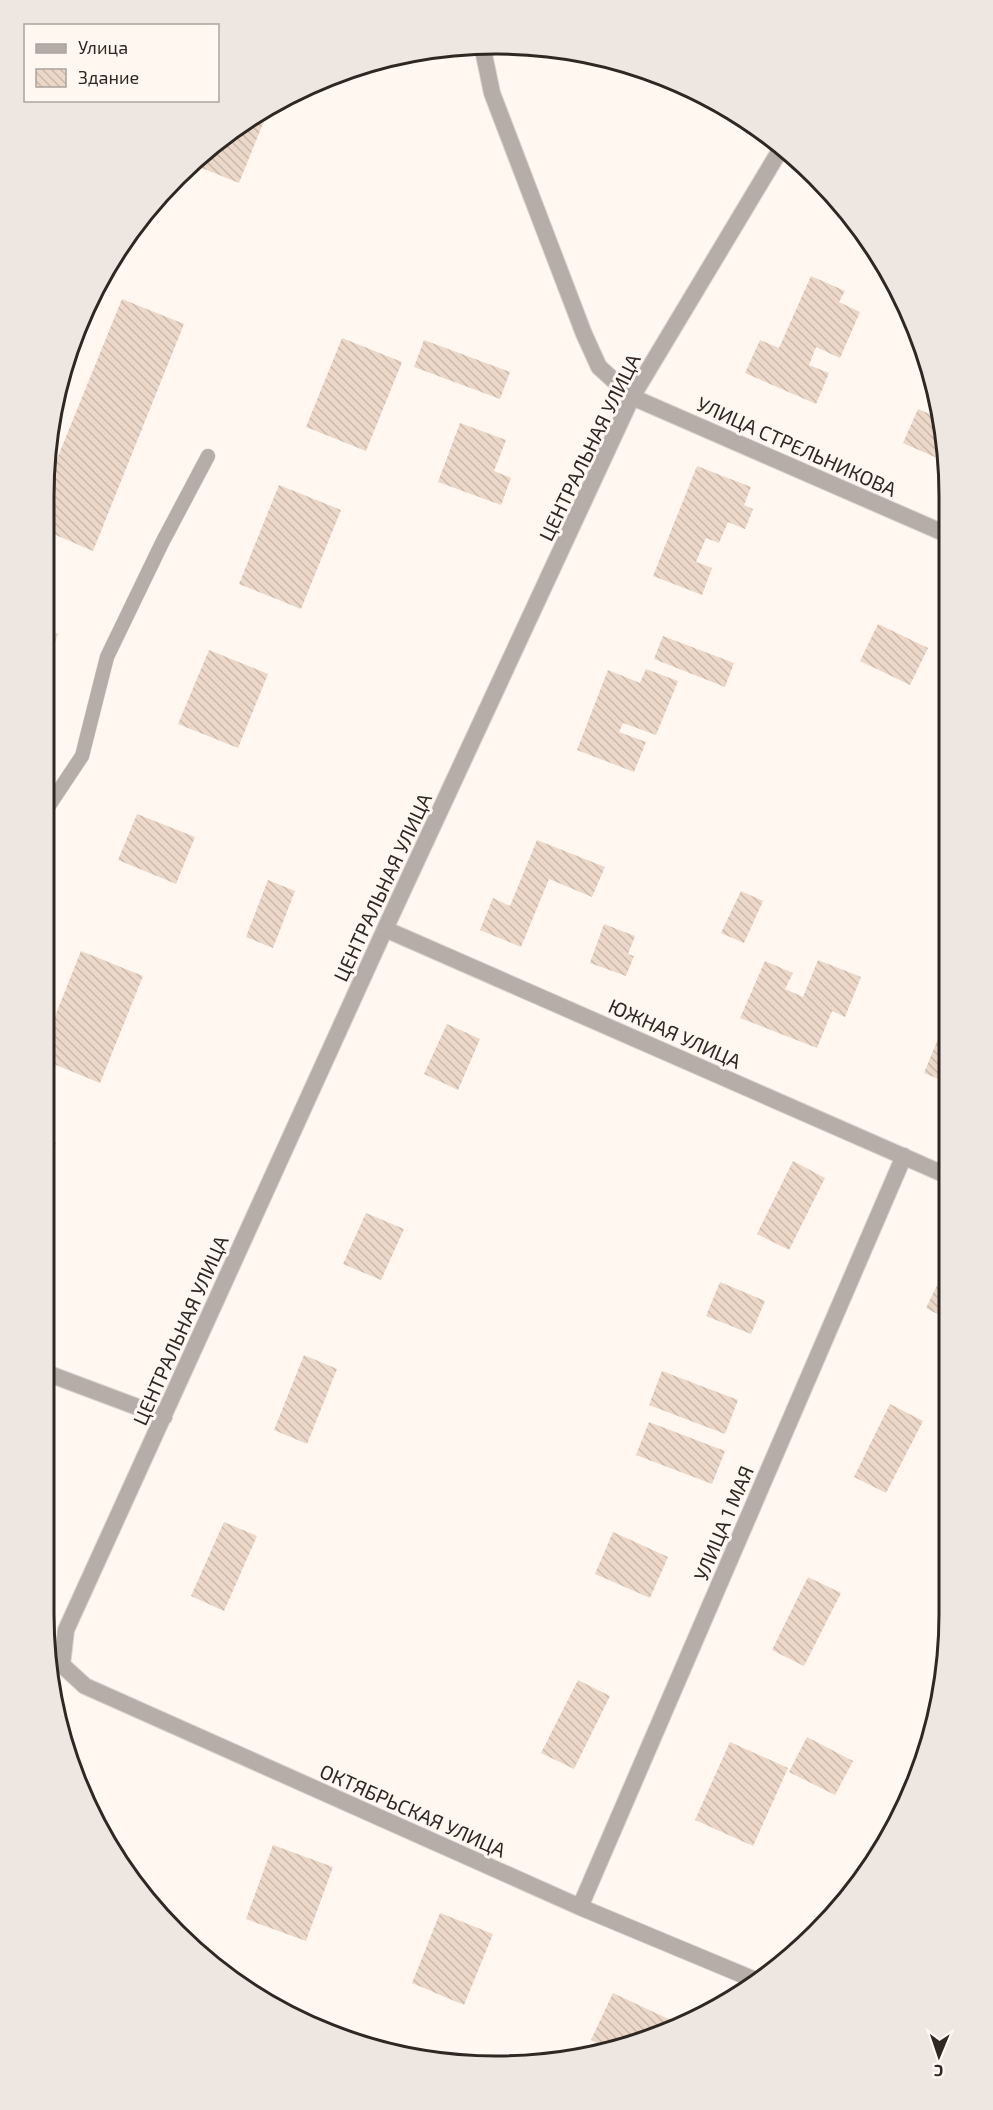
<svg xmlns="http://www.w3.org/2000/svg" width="993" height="2110" font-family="'Exo 2',sans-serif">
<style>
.building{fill:url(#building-back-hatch)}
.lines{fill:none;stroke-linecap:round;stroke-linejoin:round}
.service-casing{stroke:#dad2cb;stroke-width:15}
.minor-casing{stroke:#dad2cb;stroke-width:18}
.service{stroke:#b6aca8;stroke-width:14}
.minor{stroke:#b6aca8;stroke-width:16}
.labels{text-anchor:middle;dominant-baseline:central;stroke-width:6;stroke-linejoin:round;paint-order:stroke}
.street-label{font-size:20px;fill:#2f2822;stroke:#fff7f0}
.rim{fill:none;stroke:#2f2822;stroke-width:3}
</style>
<defs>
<pattern id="building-back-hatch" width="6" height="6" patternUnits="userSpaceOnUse" patternTransform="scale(1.5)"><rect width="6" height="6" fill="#ecd8c9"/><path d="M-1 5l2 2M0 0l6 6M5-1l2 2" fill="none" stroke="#cbb9ac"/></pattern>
</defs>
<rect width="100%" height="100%" fill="#fff7f0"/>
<!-- building -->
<path class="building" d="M270 106 239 183 192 164 245 120Z
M811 276 845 291 839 302 860 312 840 358 816 347 809 365 829 373 816 404 745 373 760 340 779 348Z
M122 299 184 324 93 551 44 530V491Z
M342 338 402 362 366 451 306 427Z
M424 340 510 372 500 399 414 367Z
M918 409 941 419 946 437V462L903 443Z
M460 423 506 440 494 471 511 478 501 505 438 482Z
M697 466 751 487 744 505 753 509 745 529 728 522 719 543 706 538 696 562 712 568 702 595 653 576Z
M279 485 341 510 301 609 239 584Z
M878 624 928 648 910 685 860 661Z
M44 628 58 634 44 671Z
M663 636 734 663 725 687 654 659Z
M209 650 268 674 238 748 178 724Z
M946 663V682L939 680Z
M646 669 678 681 656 735 623 723 619 732 646 742 634 772 577 750 608 670 640 683Z
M137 814 195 837 176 884 118 860Z
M537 840 605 867 592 897 549 879 521 947 480 930 493 898 510 906Z
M268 880 295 891 273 948 246 937Z
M741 891 763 901 744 943 721 933Z
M604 924 635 936 628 954 634 956 626 976 590 963Z
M81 951 143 976 100 1083 44 1060V1044Z
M818 960 861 977 845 1017 832 1011 817 1048 740 1018 765 961 793 973 785 989 803 997Z
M447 1024 480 1039 458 1090 424 1074Z
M942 1029 948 1031V1083L924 1073Z
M44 1137 56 1143 44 1174Z
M793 1161 825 1178 789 1250 757 1234Z
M366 1213 404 1229 381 1280 343 1264Z
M948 1263V1303L949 1320 926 1308Z
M720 1282 765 1301 751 1334 706 1316Z
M304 1355 337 1369 307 1444 274 1430Z
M662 1371 738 1400 725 1434 649 1405Z
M890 1404 923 1421 886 1493 854 1477Z
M649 1422 725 1451 712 1484 636 1455Z
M224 1522 257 1536 224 1611 191 1596Z
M613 1532 668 1557 650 1598 595 1574Z
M808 1577 841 1593 804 1666 772 1650Z
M578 1680 610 1696 574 1769 541 1753Z
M807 1737 853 1761 835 1795 789 1772Z
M730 1742 788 1768 753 1846 695 1820Z
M273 1845 333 1867 306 1941 246 1919Z
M440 1913 493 1934 464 2005 412 1983Z
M613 1993 677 2023 609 2049 591 2040Z"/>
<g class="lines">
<defs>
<path id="service" d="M44 813 82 756 107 657 162 543 208 456"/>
<path id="minor" d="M482 45 492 93 584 334 599 367 632 397 946 534
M385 929 948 1176
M44 1372 164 1417
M62 1665 66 1630 385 929 632 397 782 147
M62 1665 85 1686 580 1907 755 1980
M580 1907 904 1156"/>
</defs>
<!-- service casing -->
<use href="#service" class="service-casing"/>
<!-- minor casing -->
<use href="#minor" class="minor-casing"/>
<!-- service -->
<use href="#service" class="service"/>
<!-- minor -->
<use href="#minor" class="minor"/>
</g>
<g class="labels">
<!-- street labels -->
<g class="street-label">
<text transform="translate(797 446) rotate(24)">УЛИЦА СТРЕЛЬНИКОВА</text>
<text transform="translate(589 447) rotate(-64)">ЦЕНТРАЛЬНАЯ УЛИЦА</text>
<text transform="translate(382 887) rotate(-65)">ЦЕНТРАЛЬНАЯ УЛИЦА</text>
<text transform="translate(675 1033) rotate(24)">ЮЖНАЯ УЛИЦА</text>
<text transform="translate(180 1330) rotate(-66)">ЦЕНТРАЛЬНАЯ УЛИЦА</text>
<text transform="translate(723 1523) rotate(-67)">УЛИЦА 1 МАЯ</text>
<text transform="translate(413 1810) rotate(24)">ОКТЯБРЬСКАЯ УЛИЦА</text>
</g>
</g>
<!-- crop -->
<path d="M0 0H993V2110H0ZM496 54H497A442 442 0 0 1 939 496V1614A442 442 0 0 1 497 2056H496A442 442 0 0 1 54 1614V496A442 442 0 0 1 496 54Z" fill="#eee6e0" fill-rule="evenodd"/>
<path class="rim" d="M496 54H497A442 442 0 0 1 939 496V1614A442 442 0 0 1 497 2056H496A442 442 0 0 1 54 1614V496A442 442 0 0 1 496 54Z"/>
<!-- legend -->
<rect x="24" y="24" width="195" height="78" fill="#fff7f0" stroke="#aca49e" stroke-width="1.5"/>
<rect x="36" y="44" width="30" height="9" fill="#b6aca8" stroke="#aca49e" stroke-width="1.5"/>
<text x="78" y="54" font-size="18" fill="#2f2822">Улица</text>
<rect x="36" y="69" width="30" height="18" fill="url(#building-back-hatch)" stroke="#aca49e" stroke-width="1.5"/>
<text x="78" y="84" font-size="18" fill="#2f2822">Здание</text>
<!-- north arrow -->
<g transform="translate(939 2056) rotate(182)" stroke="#fff7f0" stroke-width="4.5" paint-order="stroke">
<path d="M0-4.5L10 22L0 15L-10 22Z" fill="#2f2822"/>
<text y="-9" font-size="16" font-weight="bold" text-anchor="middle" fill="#2f2822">С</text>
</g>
</svg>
